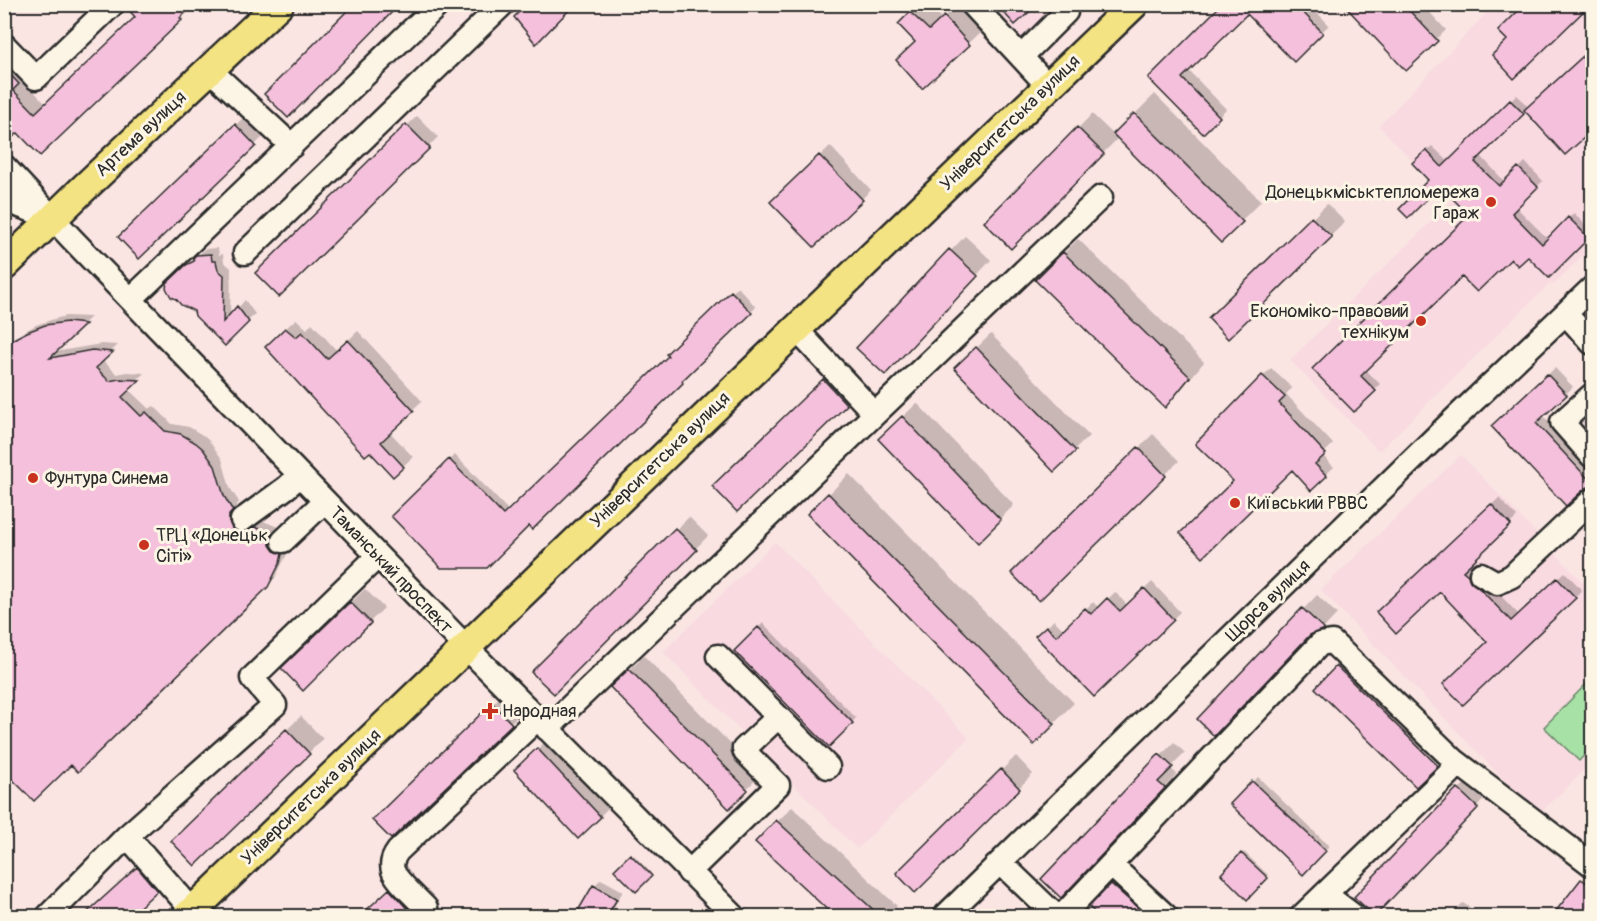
<svg xmlns="http://www.w3.org/2000/svg" width="1597" height="921" font-family="Pangolin,sans-serif">
<style>
.built{fill:#f8dae0}
.green{fill:#a7e1a6;stroke:#698668;stroke-width:1.5}
.shadow{fill:#0003}
.building{fill:#f5c0db;stroke:#2b2b2b;stroke-width:1.5}
.lines{fill:none;stroke-linecap:round;stroke-linejoin:round}
.minor-casing{stroke:#2b2b2b;stroke-width:27}
.major-casing{stroke:#2b2b2b;stroke-width:33}
.minor{stroke:#fcf5e5;stroke-width:22}
.major{stroke:#f4e382;stroke-width:28}
.poi-dot{fill:#c8321e;stroke:#fcf5e5;stroke-width:2}
.labels{text-anchor:middle;dominant-baseline:central;stroke-width:6;stroke-linejoin:round;paint-order:stroke}
.street-label{font-size:18px;fill:#2b2b2b;stroke:#fcf5e5}
.poi-label{font-size:18px;fill:#2b2b2b;stroke:#fcf5e5;text-anchor:start}
</style>
<rect width="100%" height="100%" fill="#fae5e2"/>
<filter id="ink" filterUnits="userSpaceOnUse"><feTurbulence type="fractalNoise" baseFrequency=".0167" numOctaves="2"/><feDisplacementMap in="SourceGraphic" scale="12" xChannelSelector="R" yChannelSelector="G"/><feConvolveMatrix kernelMatrix="1 2 1 2 8 2 1 2 1" color-interpolation-filters="sRGB"/></filter>
<g filter="url(#ink)">
<!-- built -->
<path class="built" d="M987 5H1062L1023 42Z
M1494 5H1592V246L1554 284 1551 282 1379 451 1290 360 1452 201 1379 126Z
M1461 455 1592 592V763L1538 815 1321 590Z
M775 542 969 738 857 849 663 652Z"/>
<!-- green -->
<path class="green" d="M1592 678V747L1579 761 1544 727Z"/>
<!-- shadow -->
<path class="shadow" d="M920 4H929L942 19 958 4 982 31 922 87 917 42 900 24Z
M1002 4H1045L1035 13 1031 9Z
M1224 4H1309L1329 25 1294 59 1247 12 1188 70 1226 109 1203 132 1150 78Z
M1356 4H1422L1446 30 1406 69Z
M189 7 191 9 181 19 40 154 18 131 4 126V48L22 79 46 104 137 17Z
M1155 94 1261 201 1221 241 1118 138 1011 247 986 222 1092 114 1114 135Z
M1517 95 1529 108 1480 155 1505 182 1525 162 1543 181 1516 207 1548 239 1574 213 1592 232 1549 276 1528 254 1511 257 1462 275 1365 369 1380 384 1354 410 1314 369 1471 215 1440 184 1430 180 1414 163 1432 146 1449 162Z
M245 116 264 136 139 257 120 237Z
M417 116 438 137 279 294 258 273Z
M830 146 871 190 814 245 773 202Z
M1327 204 1345 222 1228 337 1210 318Z
M965 236 991 260 899 359 858 348Z
M1078 239 1204 362 1179 392 1165 406 1037 280Z
M218 248 219 255 223 254 224 262 231 268 230 317 245 300 255 314 225 344 195 310 169 284 205 249Z
M738 287 756 307 686 375 688 376 532 528 529 524 393 516 455 455 509 511 670 356 668 354Z
M66 316 91 317 54 352 101 344 118 345 102 360 117 374 127 372 144 373 128 389 149 409 154 406 172 424 189 427 204 436 210 442 222 459 230 488 239 502 236 506 235 513 251 527 263 521 278 527 277 537 288 547 287 554 275 578 267 586 71 762 4 769V343L36 325 54 319Z
M296 319 307 329 312 323 337 351 358 331 422 401 389 431 413 457 403 466 276 337Z
M991 334 1089 436 1054 470 956 368Z
M838 366 860 390 737 510 714 486Z
M1271 368 1292 388 1286 394 1333 444 1322 455 1334 467 1311 488 1292 468 1235 481 1197 444Z
M1555 368 1573 387 1543 416 1592 469V485L1500 419Z
M917 403 1014 505 978 541 880 439Z
M1153 434 1179 461 1039 599 1014 573Z
M849 474 1074 703 1034 743 809 514Z
M1499 498 1517 517 1470 563 1519 615 1565 572 1582 590 1463 703 1489 642 1440 590 1378 612Z
M689 517 708 536 554 692 533 672Z
M1592 520V530L1587 525Z
M1152 582 1180 612 1094 695 1038 636 1054 620 1064 630 1093 602 1099 608 1115 592 1128 606Z
M365 589 384 608 303 688 283 668Z
M1317 595 1337 614 1324 628 1311 633 1199 719Z
M763 623 856 718 829 745 736 651Z
M1351 653 1451 751 1416 785 1317 688Z
M644 656 761 775 729 806 612 687Z
M507 690 525 709 391 837 375 820Z
M301 716 323 739 195 864 173 841Z
M552 735 614 802 600 816 516 770Z
M1174 742 1185 753 1170 768 1177 774 1074 883 1043 879Z
M1016 756 1033 774 915 891 898 873Z
M1473 775 1491 792 1389 900 1356 897Z
M1258 777 1329 846 1303 873 1232 804Z
M792 807 897 906 887 916H836L757 842Z
M1244 852 1268 875 1247 898 1223 874Z
M152 854 171 876 128 916H83Z
M633 854 652 874 636 890 616 870Z
M1592 869V915L1591 916H1554L1582 880Z
M1126 871 1175 916H1101L1091 907Z
M404 876 427 901 411 916H362Z
M601 879 623 891 609 916H577L594 886Z
M1463 903 1482 916H1449Z"/>
<!-- building -->
<path class="building" d="M126 4H194L180 18 182 20 40 156 18 133 13 137 4 128V68L19 84 13 90 35 113 135 17 126 7Z
M354 4H400L288 118 264 94Z
M527 4H575L536 44 514 17Z
M996 4H1038L1015 25Z
M1222 4H1295L1323 33 1294 62 1247 14 1182 78 1220 117 1203 134 1148 78Z
M1343 4H1403L1438 41 1406 71Z
M1525 4H1591L1514 79 1492 55 1507 40 1498 31Z
M910 12 929 30 944 16 970 45 922 89 896 60 915 42 898 24Z
M1593 47V130L1565 155 1524 110Z
M1510 100 1524 114 1475 162 1499 186 1518 167 1538 187 1512 213 1542 244 1568 217 1589 238 1549 278 1528 257 1518 266 1511 259 1477 292 1462 277 1361 376 1376 391 1354 412 1312 369 1469 215 1440 186 1408 218 1399 209 1428 180 1412 163 1426 150 1442 167Z
M1134 113 1243 222 1221 243 1113 134Z
M235 124 256 146 139 259 118 237Z
M406 124 430 148 279 297 255 273Z
M1077 127 1104 154 1011 249 984 222Z
M819 155 863 200 814 247 770 202Z
M1311 217 1332 237 1228 339 1208 318Z
M949 249 978 276 885 375 856 348Z
M1063 252 1190 377 1165 408 1035 280Z
M211 254 212 261H216L218 270 224 275 223 322 237 306 249 322 225 346 195 316 194 311 181 305 176 299 171 297 166 288 167 283 186 265 194 261 193 258 196 255Z
M731 291 752 313 682 381 683 383 532 530 529 526 487 568H441L391 516 449 459 503 515 668 356 666 354Z
M67 322 86 324 50 358 92 350 113 352 96 368 109 381 119 379 140 380 122 397 141 416 146 412 165 431 181 434 196 443 203 449 215 466 224 496 233 511 229 515V521L232 528 236 532 243 533 255 527 272 534 270 538V545L274 551 282 554 280 563 268 587 78 772 71 765 34 801 4 771V344L27 332 45 325Z
M285 328 296 337 302 332 327 359 348 340 414 411 381 442 404 467 393 477 370 452 365 456 265 347Z
M976 347 1076 451 1054 472 954 368Z
M1547 374 1567 395 1536 423 1593 484V487H1588L1583 490 1566 506 1491 426Z
M1262 375 1285 397 1279 403 1326 454 1315 464 1327 476 1311 491 1292 470 1203 557 1180 533 1233 481 1195 444Z
M823 379 847 405 737 512 712 486Z
M902 416 1001 520 978 543 878 439Z
M1138 447 1166 476 1039 601 1011 573Z
M828 493 1055 724 1034 745 807 514Z
M1491 504 1511 525 1463 571 1468 575 1470 581 1481 590 1511 621 1557 578 1576 598 1463 705 1443 684 1487 642 1440 592 1396 634 1376 612Z
M675 528 697 550 554 694 531 672Z
M1144 588 1174 620 1094 697 1035 636 1046 626 1056 636 1085 608 1091 614 1107 598 1120 611Z
M350 602 371 623 303 691 281 668Z
M1302 608 1324 629 1310 635 1214 736 1197 719Z
M758 627 853 723 829 747 734 651Z
M1336 666 1438 766 1416 787 1315 688Z
M629 669 748 790 729 809 610 687Z
M492 703 512 724 391 839 372 820Z
M286 729 310 754 195 866 171 841Z
M537 748 601 817 578 839 514 770Z
M1159 754 1173 767 1158 782 1165 788 1061 898 1041 879Z
M1001 769 1020 789 915 893 896 873Z
M1252 781 1326 851 1303 875 1230 804Z
M1457 788 1478 808 1375 916 1354 897Z
M776 820 880 916H834L755 842Z
M1241 853 1268 878 1247 900 1221 874Z
M630 854 652 876 636 892 614 870Z
M137 867 157 891 130 916H83Z
M1581 879 1593 887V912L1589 916H1552Z
M1111 884 1147 916H1099L1089 907Z
M593 885 617 899 607 916H575Z
M389 889 414 916H360Z"/>
<g class="lines">
<defs>
<path id="minor" d="M972 4 1048 86
M4 45 36 78 113 4
M1021 57 1066 12V4
M210 70 292 146
M4 166 72 239 466 647 734 916
M4 200 49 217
M245 253 503 4
M131 299 439 4
M1566 314 1592 343
M796 329 875 414
M1592 395 1562 422 1592 456
M242 520 287 487 300 475
M283 541 325 501
M1481 574 1497 583 1512 576 1592 500
M718 656 828 767
M547 729 1101 197
M1454 760 1592 865
M127 836 275 705 252 678 378 556
M1001 863 1056 916
M1111 865 1166 916
M689 872 778 785 745 752 744 749 778 717
M1325 894 1354 916
M48 916 127 836 193 911
M427 916V913L426 908C420 902 414 896 408 890 396 877 385 868 398 851L537 719
M945 916 1445 428 1592 288
M1062 916 1320 644 1332 642 1454 760 1450 773 1302 916"/>
<path id="major" d="M4 266 83 189 279 4
M187 916 1134 4"/>
</defs>
<!-- minor casing -->
<use href="#minor" class="minor-casing"/>
<!-- major casing -->
<use href="#major" class="major-casing"/>
<!-- minor -->
<use href="#minor" class="minor"/>
<!-- major -->
<use href="#major" class="major"/>
</g>
</g>
<!-- markers -->
<g class="poi-dot">
<circle cx="1491" cy="202" r="6"/>
<circle cx="1421" cy="321" r="6"/>
<circle cx="33" cy="478" r="6"/>
<circle cx="1235" cy="503" r="6"/>
<circle cx="144" cy="545" r="6"/>
<path d="M487 702h6v6h6v6h-6v6h-6v-6h-6v-6h6z"/>
</g>
<g class="labels">
<!-- street labels -->
<g class="street-label">
<text transform="translate(1010 123) rotate(-44)">Університетська вулиця</text>
<text transform="translate(141 134) rotate(-43)">Артема вулиця</text>
<text transform="translate(660 460) rotate(-44)">Університетська вулиця</text>
<text transform="translate(391 570) rotate(46)">Таманський проспект</text>
<text transform="translate(1268 601) rotate(-44)">Щорса вулиця</text>
<text transform="translate(311 797) rotate(-44)">Університетська вулиця</text>
</g>
<!-- poi labels -->
<g class="poi-label">
<text x="1479" y="192" text-anchor="end">Донецькміськтепломережа<tspan x="1479" dy="21">Гараж</tspan></text>
<text x="1409" y="311" text-anchor="end">Економіко-правовий<tspan x="1409" dy="21">технікум</tspan></text>
<text x="45" y="478">Фунтура Синема</text>
<text x="1247" y="503">Київський РВВС</text>
<text x="156" y="535">ТРЦ «Донецьк<tspan x="156" dy="21">Сіті»</tspan></text>
<text x="502" y="711">Народная</text>
</g>
</g>
<!-- margin -->
<rect width="1597" height="921" fill="none" stroke="#fcf5e5" stroke-width="24"/>
<rect x="12" y="12" width="1573" height="897" fill="none" stroke="#2b2b2b" stroke-width="2" filter="url(#ink)"/>
</svg>
